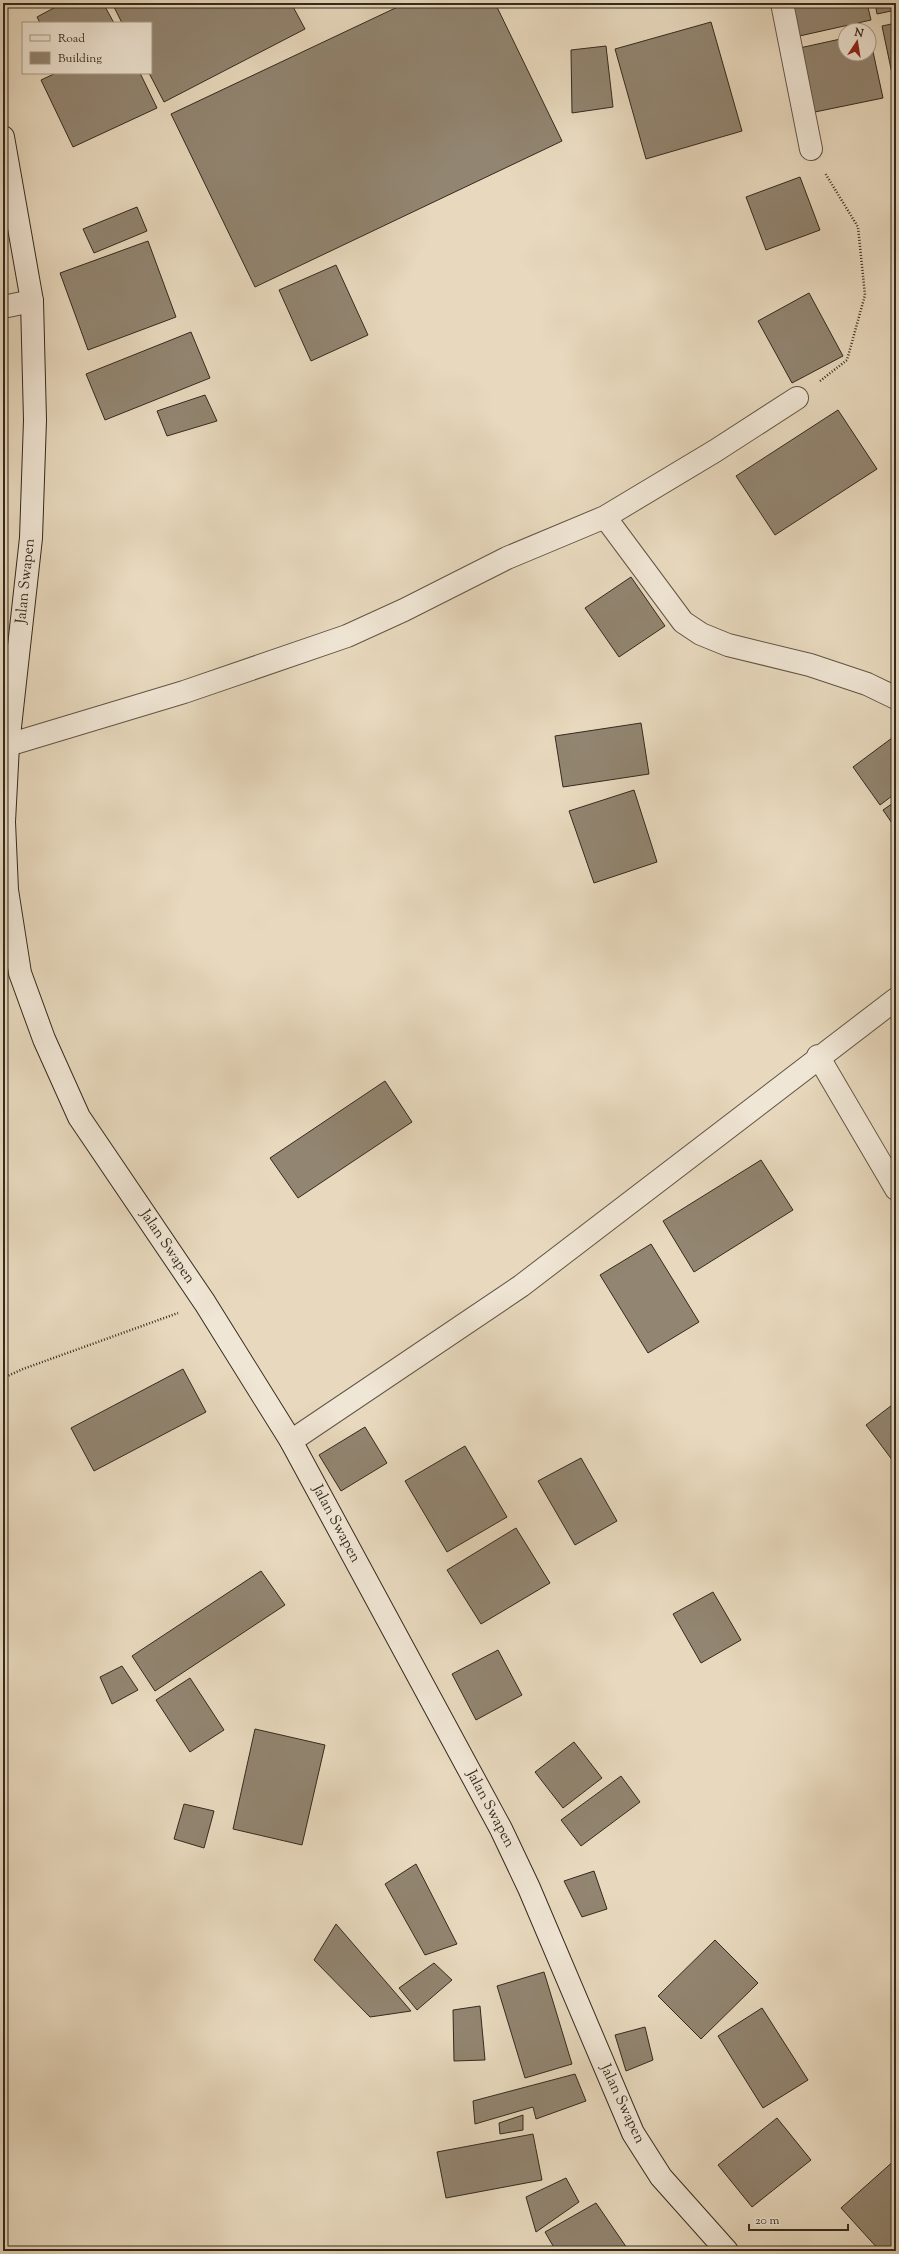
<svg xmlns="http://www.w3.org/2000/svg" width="899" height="2254" font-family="'Sorts Mill Goudy',serif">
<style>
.building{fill:#928571;stroke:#342a1d}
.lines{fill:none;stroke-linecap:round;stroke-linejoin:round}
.minor-casing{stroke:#615645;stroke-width:24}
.secondary-casing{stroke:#342a1d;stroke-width:24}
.path{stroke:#342a1d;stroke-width:2.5;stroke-dasharray:1 2;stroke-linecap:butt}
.minor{stroke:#f0e6d5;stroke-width:22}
.secondary{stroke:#f0e6d5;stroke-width:22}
.labels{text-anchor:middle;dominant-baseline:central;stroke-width:3.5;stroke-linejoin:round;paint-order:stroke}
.street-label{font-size:15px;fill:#342a1d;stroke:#f0e6d5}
</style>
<rect width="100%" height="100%" fill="#e8d9be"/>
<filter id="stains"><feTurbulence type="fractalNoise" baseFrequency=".005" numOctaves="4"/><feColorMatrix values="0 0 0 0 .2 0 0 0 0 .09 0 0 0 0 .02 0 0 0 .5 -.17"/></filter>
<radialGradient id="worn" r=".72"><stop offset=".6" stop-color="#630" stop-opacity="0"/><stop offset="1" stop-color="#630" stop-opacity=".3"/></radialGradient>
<!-- building -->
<path class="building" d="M63 3H103L114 23H40L37 17Z
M112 3H291L305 29 164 102 149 73H151V23H122Z
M406 3H495L562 141 255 287 171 114Z
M787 3H867L871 20 795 37Z
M875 3H896V10L877 14Z
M711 22 742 131 646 159 615 49Z
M896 23V83H894L882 26Z
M869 33 883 98 810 113 795 49 845 38V54H869Z
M606 46 613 107 572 113 571 50Z
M56 73H140L157 108 73 147 41 80Z
M800 177 820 230 766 250 746 197Z
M137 207 147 231 94 253 83 229Z
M148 241 176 317 88 350 60 273Z
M336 265 368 335 311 361 279 290Z
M809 293 843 356 792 383 758 321Z
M191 332 210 378 105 420 86 374Z
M205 395 217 421 167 436 157 411Z
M838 410 877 469 775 535 736 476Z
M631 577 665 626 619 657 585 608Z
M641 723 649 774 563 787 555 736Z
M896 735V793L880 805 853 767Z
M634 790 657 862 594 883 569 811Z
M896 801V829L883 810Z
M385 1081 412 1122 298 1198 270 1158Z
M761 1160 793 1210 694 1272 663 1221Z
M651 1244 699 1322 648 1353 600 1275Z
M183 1369 206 1412 94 1471 71 1428Z
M896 1402V1465L866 1425Z
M365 1427 387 1463 341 1491 319 1455Z
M465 1446 507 1517 447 1552 405 1481Z
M581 1458 617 1521 575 1545 538 1481Z
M516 1528 550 1583 481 1624 447 1570Z
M261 1571 285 1605 155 1691 132 1656Z
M713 1592 741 1640 701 1663 673 1614Z
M498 1650 522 1695 476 1720 452 1674Z
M122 1666 138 1690 112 1704 100 1677Z
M190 1678 224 1730 190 1752 156 1700Z
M255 1729 325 1745 302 1845 233 1829Z
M574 1742 602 1778 563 1808 535 1772Z
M621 1776 640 1802 581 1846 561 1820Z
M184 1804 214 1811 204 1848 174 1839Z
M416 1864 457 1944 425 1955 385 1884Z
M594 1871 607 1909 582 1917 564 1881Z
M336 1924 411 2011 370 2017 314 1960Z
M715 1940 758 1983 701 2039 658 1996Z
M434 1963 452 1980 417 2010 399 1988Z
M544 1972 572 2064 525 2078 497 1986Z
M480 2006 485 2060 454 2061 453 2010Z
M762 2008 808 2080 763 2108 718 2036Z
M645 2027 653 2060 626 2071 615 2035Z
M575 2074 586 2101 536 2119 533 2107 475 2124 473 2101Z
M523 2115V2130L500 2134 499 2123Z
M777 2118 811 2160 752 2207 718 2165Z
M533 2134 542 2180 446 2198 437 2152Z
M896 2159V2251H880L841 2208Z
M566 2178 579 2202 536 2232 526 2197Z
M596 2203 629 2251H556L545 2232Z"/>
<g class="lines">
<defs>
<path id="minor" d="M782 3 811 149
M3 307 32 301
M605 517 683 622 701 634 728 645 810 665 867 684 896 698
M8 745 184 692 347 636 404 610 507 558 605 517 715 451 797 398
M818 1056 896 1189
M291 1441 521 1286 896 999"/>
<path id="secondary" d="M3 137 32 301 35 420 31 538 8 745 4 822 7 890 20 973 44 1039 79 1117 205 1303 291 1441 501 1829 529 1888 633 2133 661 2177 727 2251"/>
</defs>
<!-- minor casing -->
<use href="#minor" class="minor-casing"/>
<!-- secondary casing -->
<use href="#secondary" class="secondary-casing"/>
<!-- path -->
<path class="path" d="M820 381 847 360 865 295 858 227 825 173
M3 1378 23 1369 178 1313"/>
<!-- minor -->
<use href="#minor" class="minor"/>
<!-- secondary -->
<use href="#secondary" class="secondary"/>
</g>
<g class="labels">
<!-- street labels -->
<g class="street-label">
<text transform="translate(26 581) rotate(-84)">Jalan Swapen</text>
<text transform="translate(167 1247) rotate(56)">Jalan Swapen</text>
<text transform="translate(336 1524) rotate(62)">Jalan Swapen</text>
<text transform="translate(490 1809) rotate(62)">Jalan Swapen</text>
<text transform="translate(622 2104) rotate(65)">Jalan Swapen</text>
</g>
</g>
<!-- margin -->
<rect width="899" height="2254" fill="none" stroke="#e8d9be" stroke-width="16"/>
<rect x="4" y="4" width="891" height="2246" fill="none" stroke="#342a1d" stroke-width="2"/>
<rect x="8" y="8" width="883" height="2238" fill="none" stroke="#342a1d"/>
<!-- legend -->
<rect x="22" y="22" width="130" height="52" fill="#f0e6d5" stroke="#a59b8b"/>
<rect x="30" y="35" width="20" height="6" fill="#f0e6d5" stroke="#a59b8b"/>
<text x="58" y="42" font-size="12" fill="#342a1d">Road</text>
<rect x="30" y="52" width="20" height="12" fill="#928571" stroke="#a59b8b"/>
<text x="58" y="62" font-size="12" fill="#342a1d">Building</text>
<!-- north arrow -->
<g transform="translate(857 42) rotate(12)"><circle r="19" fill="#f0e6d5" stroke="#a59b8b"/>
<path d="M0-3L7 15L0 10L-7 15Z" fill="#8f2418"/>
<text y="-6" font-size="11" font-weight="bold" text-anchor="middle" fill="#342a1d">N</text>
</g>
<!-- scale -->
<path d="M749 2224v6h99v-6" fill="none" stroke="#342a1d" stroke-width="2"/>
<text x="755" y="2224" font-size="12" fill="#342a1d" stroke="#f0e6d5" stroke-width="3" paint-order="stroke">20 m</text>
<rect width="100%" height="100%" filter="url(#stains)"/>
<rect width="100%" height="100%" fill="url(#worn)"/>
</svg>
